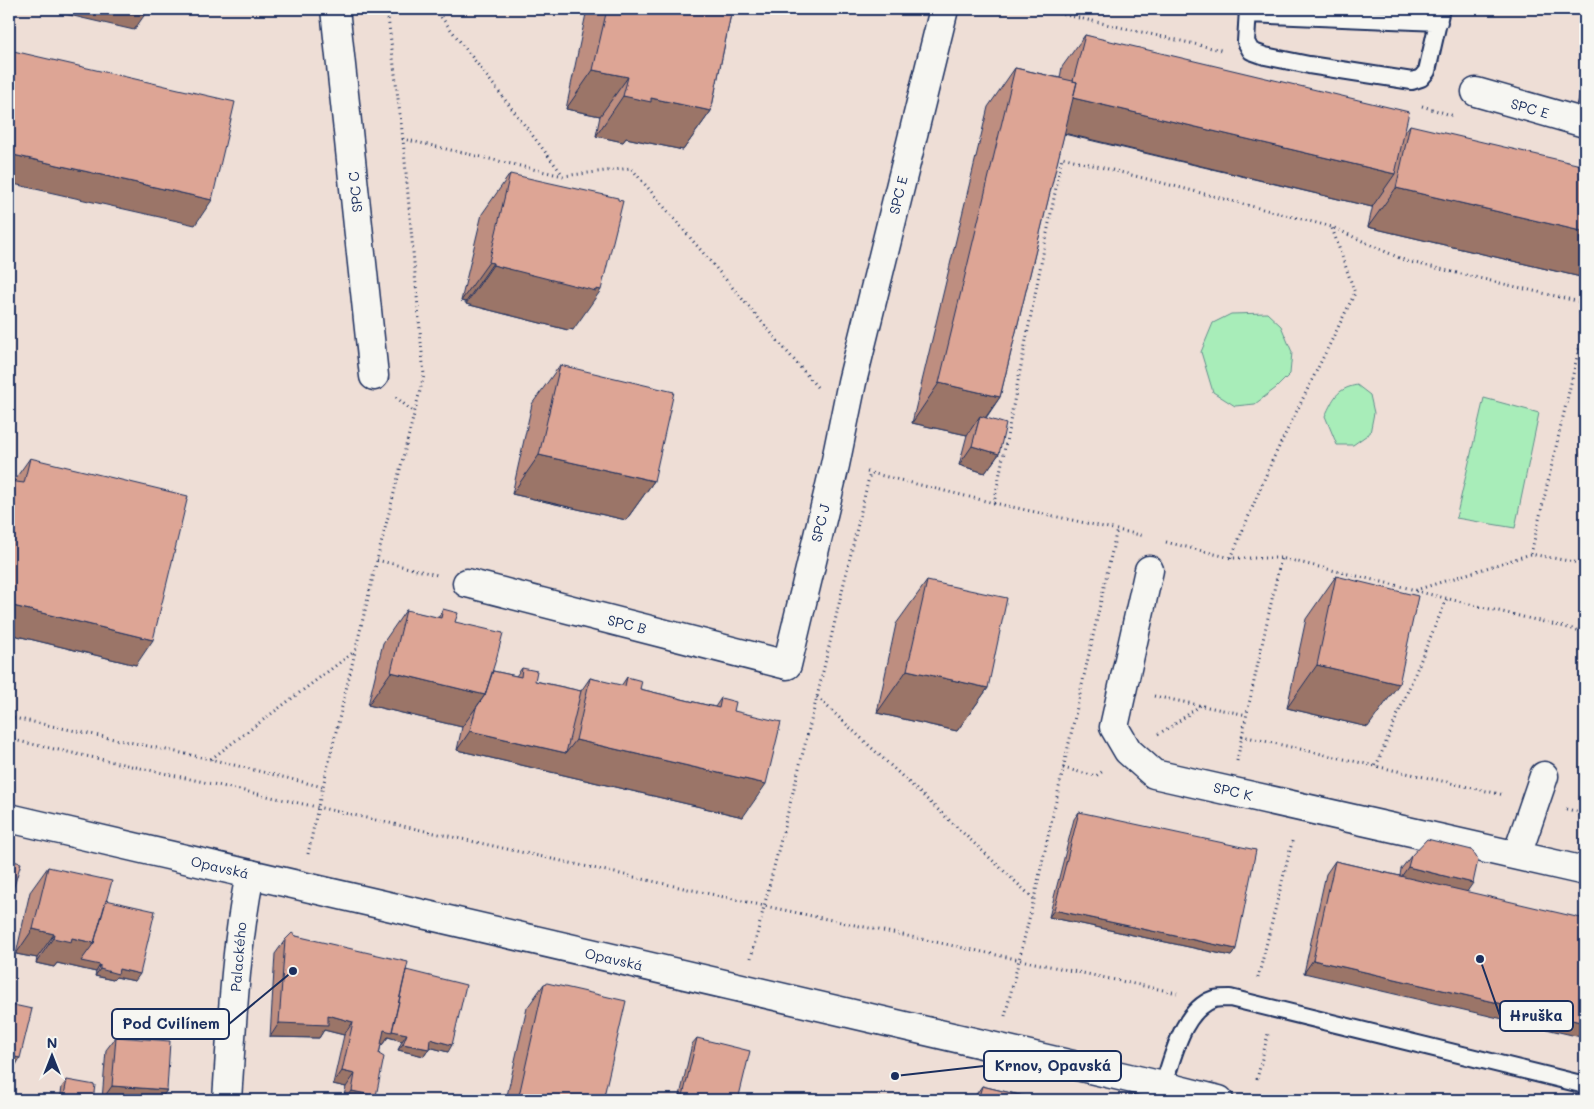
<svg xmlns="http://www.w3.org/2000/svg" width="1594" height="1109" font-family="Mali,sans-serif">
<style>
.pitch{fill:#a8edb9;stroke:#628e8c}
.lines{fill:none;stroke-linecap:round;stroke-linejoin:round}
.lane-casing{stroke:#1b2f5e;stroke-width:20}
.street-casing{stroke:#1b2f5e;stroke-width:31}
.secondary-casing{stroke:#1b2f5e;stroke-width:31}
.path{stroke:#1b2f5e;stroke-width:3;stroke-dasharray:1 4;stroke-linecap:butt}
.lane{stroke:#f6f6f2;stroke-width:16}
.street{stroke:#f6f6f2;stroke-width:28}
.secondary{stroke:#f6f6f2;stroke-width:28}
.wall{fill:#be8e80;stroke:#1b2f5e}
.shaded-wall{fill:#9b7468;stroke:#1b2f5e}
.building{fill:#dda595;stroke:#1b2f5e}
.labels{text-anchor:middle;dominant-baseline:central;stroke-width:4.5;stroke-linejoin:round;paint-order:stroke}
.street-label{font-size:14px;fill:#1b2f5e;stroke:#f6f6f2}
.leader{fill:none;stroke:#1b2f5e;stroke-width:2}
.callout-dot{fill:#1b2f5e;stroke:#f6f6f2;stroke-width:2}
.callout{fill:#f6f6f2;stroke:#1b2f5e;stroke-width:2}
.callout-label{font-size:15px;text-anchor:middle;font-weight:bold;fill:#1b2f5e}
</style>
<rect width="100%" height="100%" fill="#eeded6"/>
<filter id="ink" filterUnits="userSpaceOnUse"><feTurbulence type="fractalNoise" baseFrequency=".02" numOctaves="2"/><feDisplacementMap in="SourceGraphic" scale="10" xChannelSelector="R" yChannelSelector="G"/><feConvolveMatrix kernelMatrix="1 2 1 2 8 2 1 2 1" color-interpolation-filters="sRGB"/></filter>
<g filter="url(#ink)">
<!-- pitch -->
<path class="pitch" d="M1267 313 1281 326 1292 352 1290 374 1276 388 1255 404 1235 406 1213 392 1201 352 1213 323 1231 314Z
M1357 385 1370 395 1374 413 1370 433 1353 445H1337L1325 416C1334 398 1336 389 1357 385Z
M1484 398 1539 413 1515 528 1456 518Z"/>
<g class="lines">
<defs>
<path id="lane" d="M1248 9 1246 42 1251 51 1265 56 1309 65 1412 81 1421 78 1427 71 1441 9
M1248 14 1439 22
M1163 1086C1173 1058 1182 1010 1214 999 1218 998 1225 998 1230 998L1585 1085"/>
<path id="street" d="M335 9 374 376
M1476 92 1585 123
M1149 570 1114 727 1128 751 1154 774 1585 871
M467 583 787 665 835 465 852 382 944 9
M1517 855 1544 776
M227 1100C232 1025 235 949 250 874"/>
<path id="secondary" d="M9 818 1163 1086 1219 1100"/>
</defs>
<!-- lane casing -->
<use href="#lane" class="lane-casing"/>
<!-- street casing -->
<use href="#street" class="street-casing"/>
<!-- secondary casing -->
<use href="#secondary" class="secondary-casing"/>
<!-- path -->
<path class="path" d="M387 9 403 139 563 176 631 168 817 387
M435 9 563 175
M1039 9 1221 50
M1422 106 1454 116
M396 397 414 413
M867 472 994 503 1062 157 1332 227 1406 261 1585 303
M994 503 1145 536
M1166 542 1231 558H1281L1416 590 1531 554 1585 564
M1531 554 1585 323
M1231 558 1272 461 1355 293 1332 228
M377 560 437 575
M1416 591 1585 632
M1154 696 1247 715
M817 697 1034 899
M9 717 210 759 323 787
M1158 734 1172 726 1201 705
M1242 736 1281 558
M9 739 765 906 1177 993
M211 759 354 652
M1237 761 1242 736 1504 795
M1376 766 1447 598
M1063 768 1096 776 1103 771
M1566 809 1585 813
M308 854 318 807 377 560 424 375 403 139
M751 958 817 697 870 473
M1258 978 1293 838
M1005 1016 1034 899 1117 529
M1257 1079 1268 1034"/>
<!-- lane -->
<use href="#lane" class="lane"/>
<!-- street -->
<use href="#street" class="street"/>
<!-- secondary -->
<use href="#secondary" class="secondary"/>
</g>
<!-- wall -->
<path class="wall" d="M587 9H732L711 111 683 150 626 138 623 142 596 136 600 116 566 109Z
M1085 35 1404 133 1410 125 1585 278 1368 227 1373 205 1372 207 1064 134 1000 397 986 418 999 454 985 473 959 465 967 435 912 423 988 107 1015 68 1060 78 1062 67Z
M1585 73V108L1577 106Z
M510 174 573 330 570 329 568 330 466 304V302L461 301 482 214Z
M560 365 654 481 626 520 512 494 532 404Z
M30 458 136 665 9 634V481L13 482Z
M1336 576 1368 727 1287 708 1306 619Z
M927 581 988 688 957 731 877 713 896 624Z
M443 609 455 622 493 671 516 676 522 668 535 681 581 691 590 678 621 686 627 677 640 689 715 707 721 698 734 711 743 817 457 750 462 727 368 705 383 643 406 610 438 618Z
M1079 812 1236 949 1231 956 1049 917 1074 819Z
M1472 850 1304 973 1326 874 1335 861 1400 876 1401 869 1411 856Z
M48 867 106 900 135 981 116 977 113 980 95 976 96 972 57 963 54 967 36 963 37 958 16 954 30 892Z
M296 936 406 970 448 1052 429 1047V1049L424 1056 398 1050 402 1041 388 1037 382 1045H381L379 1054 373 1100H343L346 1087 333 1084 344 1035 324 1030 319 1038 270 1037 275 954 285 940Z
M544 984 603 1100H506L527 1008Z
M116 1037 167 1090 160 1100H102L106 1050Z
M697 1038 738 1100H679L692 1044Z
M67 1080 93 1100H60L62 1087Z
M982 1086 1040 1100H972Z"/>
<!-- shaded-wall -->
<path class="shaded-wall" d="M43 9H140L148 10 134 30Z
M593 70 628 77 600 116 566 109Z
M1585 94V108L1577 106Z
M623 96 651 98 711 111 683 150 626 138 623 142 596 136Z
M1069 97 1395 174 1372 207 1047 129Z
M9 154 212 200 195 225 9 183Z
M1396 188 1585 232V278L1368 227Z
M489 262 493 263 466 302 461 301Z
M493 265 601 290 573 330 570 329 568 330 466 304Z
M939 383 1000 397 976 431 980 416 967 435 912 423Z
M972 446 999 454 985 473 959 465Z
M539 455 654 481 626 520 512 494Z
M9 605 153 640 136 665 9 634Z
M1317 665 1399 684 1368 727 1287 708Z
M907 670 988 688 957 731 877 713Z
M391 672 485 695 462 727 368 705Z
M470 731 566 753 576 740 766 784 743 817 457 750Z
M1408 867 1473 883 1464 896 1399 880Z
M1054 910 1236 949 1231 956 1049 917Z
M33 929 54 934 37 958 16 954Z
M53 938H72L94 943 100 965 96 972 57 963 54 967 36 963Z
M1313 960 1585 1023V1038L1304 973Z
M100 969H119L140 974 135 981 116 977 113 980 95 976Z
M328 1015 353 1022 344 1035 324 1030 319 1038 270 1037 279 1023Z
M384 1030H389L407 1034 402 1041 388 1037 382 1045 374 1043Z
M430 1039 452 1045 448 1052 425 1046Z
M403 1044 429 1049 424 1056 398 1050Z
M9 1056 20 1058 16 1065 9 1064Z
M342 1071 355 1074 346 1087 333 1084Z
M112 1086 167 1090 160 1100H102Z
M352 1091 376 1096 373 1100H345Z"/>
<!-- building -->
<path class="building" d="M607 9H732L711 111 651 98V102L623 96 628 77 593 70Z
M1085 35 1409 112 1395 174 1073 98 1077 82 1073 81Z
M9 50 235 102 212 200 9 154Z
M1015 68 1077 82 1000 397 939 383Z
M1410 125 1585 166V232L1396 188Z
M510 174 618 198V200L623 201 601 290 596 289V291L493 265V263L489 262Z
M560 365 674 392 654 481 539 455Z
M980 416 1006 424 999 454 972 446Z
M30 458 188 496 153 640 9 605V481L24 483Z
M1336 576 1418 596 1399 684 1317 665Z
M927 581 1007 598 988 688 907 670Z
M443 609 458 613 455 622 503 633 497 656 485 695 391 672 406 610 441 618Z
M522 668 537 671 535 681 581 691 566 753 470 731 476 708 485 695 493 671 521 677Z
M627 677 642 681 640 689 719 708 721 698 736 702 734 711 781 722 766 784 576 740 590 678 625 686Z
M1079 812 1256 850 1236 949 1054 910Z
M1427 839 1472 850 1478 860 1473 883 1408 867 1411 856Z
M9 860 21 863 9 903Z
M1335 861 1585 919V1023L1313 960Z
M48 867 112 881 94 943 72 938 71 942 53 938 54 934 33 929Z
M106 900 155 911 140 974 119 969 118 974 100 969V965L81 961 94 943Z
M292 933 296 936 408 962 392 1032 384 1030 379 1054 384 1057 376 1096 352 1091 355 1074 342 1071 353 1022 328 1015V1025L279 1023 285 940Z
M406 970 466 985 452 1045 430 1039 429 1049 403 1044 407 1034 392 1031Z
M547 983 626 1001 603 1100H518L544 984Z
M9 1004 32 1009 20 1058 9 1056Z
M116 1037 170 1041 167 1090 112 1086Z
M697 1038 750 1051 738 1100H733L727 1099V1100H682Z
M67 1080 95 1085 93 1100H63Z
M982 1086 1040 1100H978Z"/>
</g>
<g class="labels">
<!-- street labels -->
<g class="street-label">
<text transform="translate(1530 108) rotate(16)">SPC E</text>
<text transform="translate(355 192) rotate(-96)">SPC C</text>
<text transform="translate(898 195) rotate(-76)">SPC E</text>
<text transform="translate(820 523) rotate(-76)">SPC J</text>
<text transform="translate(627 624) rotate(14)">SPC B</text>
<text transform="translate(1233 791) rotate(13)">SPC K</text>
<text transform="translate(220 867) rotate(13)">Opavská</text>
<text transform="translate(238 957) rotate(-85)">Palackého</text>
<text transform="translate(614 959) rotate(13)">Opavská</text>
</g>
</g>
<!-- callouts -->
<path class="leader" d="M1480 959L1500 1016M293 971L229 1024M895 1076L984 1066"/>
<g class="callout-dot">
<circle cx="1480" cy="959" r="5"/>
<circle cx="293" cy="971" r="5"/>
<circle cx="895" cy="1076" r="5"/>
</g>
<g class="callout">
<rect x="1500" y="1001" width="73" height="30" rx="5"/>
<rect x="112" y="1009" width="117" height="30" rx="5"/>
<rect x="984" y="1051" width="137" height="30" rx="5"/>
</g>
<g class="callout-label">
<text x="1536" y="1021">Hruška</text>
<text x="171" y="1029">Pod Cvilínem</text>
<text x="1053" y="1071">Krnov, Opavská</text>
</g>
<!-- margin -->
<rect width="1594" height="1109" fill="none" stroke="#f6f6f2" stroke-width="30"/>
<rect x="15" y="15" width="1564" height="1079" fill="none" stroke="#1b2f5e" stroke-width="2" filter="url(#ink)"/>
<!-- north arrow -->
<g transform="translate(52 1056)" stroke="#f6f6f2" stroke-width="4" paint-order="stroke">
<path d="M0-4L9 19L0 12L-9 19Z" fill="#1b2f5e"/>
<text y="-8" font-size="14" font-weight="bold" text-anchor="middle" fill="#1b2f5e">N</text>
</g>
</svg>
